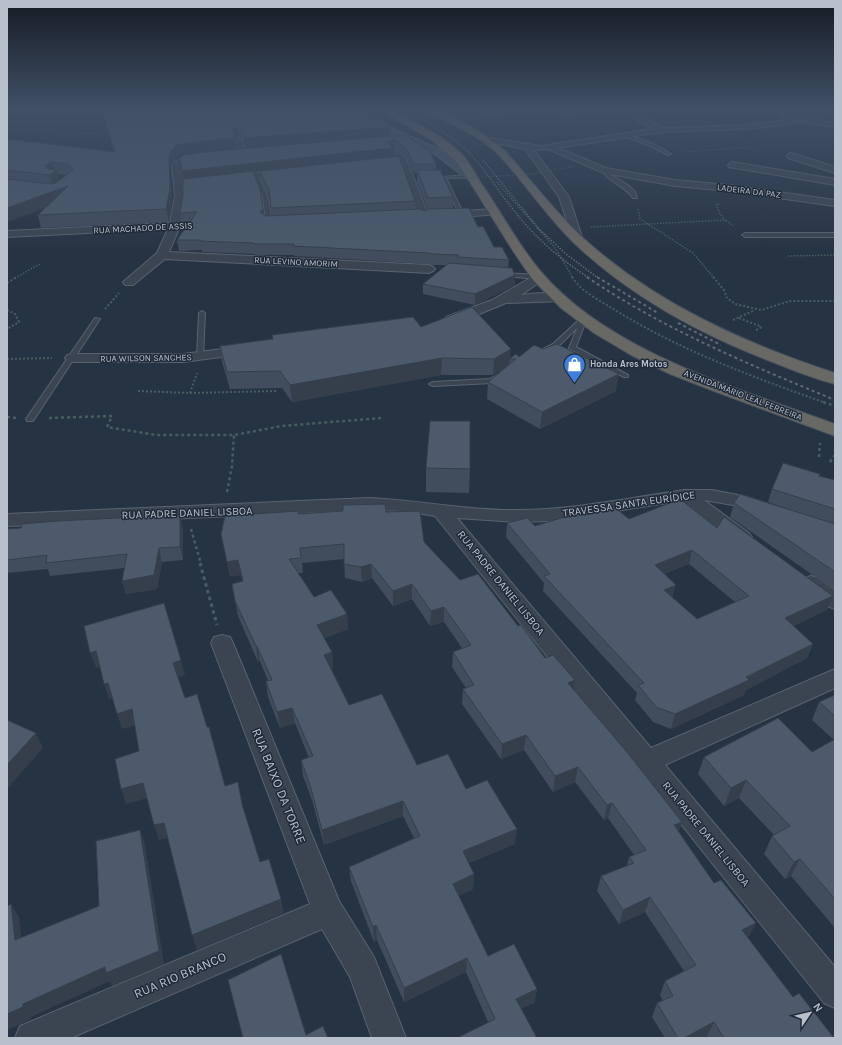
<svg xmlns="http://www.w3.org/2000/svg" width="842" height="1045" font-family="Karla,sans-serif">
<style>
.lines{fill:none;stroke-linecap:round;stroke-linejoin:round}
.service-casing{stroke:#596370;stroke-width:2}
.pedestrian-casing{stroke:#596370;stroke-width:2}
.minor-casing{stroke:#596370;stroke-width:2}
.secondary-casing{stroke:#596370;stroke-width:2}
.trunk-casing{stroke:#45505d;stroke-width:2}
.path-far4{stroke:#475e60;stroke-width:1;stroke-dasharray:1.5 1.5;stroke-linecap:butt}
.path-far3{stroke:#475e60;stroke-width:1.5;stroke-dasharray:1.5 1.5;stroke-linecap:butt}
.path-far2{stroke:#475e60;stroke-width:2;stroke-dasharray:2 2;stroke-linecap:butt}
.path-far1{stroke:#475e60;stroke-width:2.5;stroke-dasharray:3 3;stroke-linecap:butt}
.path{stroke:#475e60;stroke-width:3;stroke-dasharray:3.5 3.5;stroke-linecap:butt}
.service{fill:#3b4552;fill-rule:evenodd}
.pedestrian{fill:#3b4552;fill-rule:evenodd}
.minor{fill:#3b4552;fill-rule:evenodd}
.secondary{fill:#495465;fill-rule:evenodd}
.trunk{fill:#686865;fill-rule:evenodd}
.rail-far1{stroke:#5d6979;stroke-width:1.5;stroke-dasharray:1.5 1.5;stroke-linecap:butt}
.rail{stroke:#5d6979;stroke-width:2;stroke-dasharray:3 3;stroke-linecap:butt}
.path-bridge{stroke:#475e60;stroke-width:1;stroke-dasharray:1.5 1.5;stroke-linecap:butt}
.wall{fill:#414d5d;fill-rule:evenodd}
.shaded-wall{fill:#353f4c}
.building{fill:#4c5a6c;stroke:#353f4c;fill-rule:evenodd}
.labels{text-anchor:middle;dominant-baseline:central;stroke-width:3;stroke-linejoin:round;paint-order:stroke}
.far-street-label{font-size:9px;fill:#b8c0cc;stroke:#1f2a38}
.far-poi-label{font-size:9px;font-weight:bold;fill:#b8c0cc;stroke:#1f2a38;text-anchor:start}
.street-label{font-size:11px;fill:#b8c0cc;stroke:#1f2a38}
.near-street-label{font-size:13px;fill:#b8c0cc;stroke:#1f2a38}
</style>
<rect width="100%" height="100%" fill="#263343"/>
<g class="lines">
<defs>
<path id="service" d="M778 112H780L790 123H788Z
M624 134 651 143 671 154 668 155 649 145 623 136Z
M603 169H605C613 180 635 184 637 198H633C625 185 606 182 603 169Z
M470 175 472 177 446 178 464 215 462 216 460 215 441 177Z
M254 176 258 177C266 190 273 208 270 223L266 222 263 198Z
M835 233V237H745L742 235 745 233Z
M504 273 539 275 542 277 539 279 502 276 501 275Z
M202 311 205 313 203 357 200 359 197 357 199 313Z
M582 317 587 318 576 347 628 375V377H624L570 349 569 348 577 328C568 336 556 353 543 351V349L553 344Z
M95 318 100 319 33 421H27L26 419Z
M498 375 502 377 492 383 433 386 429 384 433 382 490 379Z"/>
<path id="pedestrian" d="M239 138 242 140 245 155 240 154 236 140Z"/>
<path id="minor" d="M503 108H513L498 114 449 122 445 120 449 118Z
M570 108H577L572 115H566L565 113Z
M627 108H634L645 118 662 128 745 125 789 120 783 117 787 115 835 123V127L799 121 789 124 745 129 661 132 558 148 606 168 675 180 729 185 835 200V206L729 191 675 186 604 173 548 149 534 150 569 197 583 240 578 243 573 240 559 197 525 149 485 141 481 139 485 137 541 146 653 129 639 122Z
M368 141H374L398 151 406 158 429 217 428 219H420L419 217 399 161 392 155 368 145Z
M207 153 211 156 210 158 191 160 181 165 185 196 180 226 169 252 429 265 433 267 435 269 433 271 429 273 165 259 133 285H125L123 282 157 253 168 229 7 237V231L170 223 175 196 172 166 173 163 186 156Z
M791 153 835 167V173L788 158 787 156 788 154Z
M732 162 835 179V185L729 167 728 165Z
M287 170 290 171 292 173 290 175 230 182 225 179 230 176Z
M495 209 500 212 499 214 447 218 442 215 447 212Z
M539 273 543 274 545 277 543 280 521 295C535 293 551 292 564 295L566 298 564 301 506 303 467 319 451 324 446 323 444 320 446 317 492 300Z
M247 346 252 347 254 350 252 353 183 362H72L67 361 65 358 67 355 72 354H183Z
M684 490H712L743 496 768 504 770 508 768 512 761 514 733 505 704 500 749 533 752 537 749 541 742 543 735 541 680 501 551 521 516 522 457 518 651 748 835 669V688L665 765 835 967V1008L824 1003 435 516 404 511 369 510 7 526V514L369 498C419 500 468 511 518 510 573 510 629 498 684 490Z
M811 576 818 578 835 591V609C823 606 807 594 801 583L804 578Z
M222 635 230 637 233 643 339 901 374 957 406 1038H372L350 977 322 929 71 1038H15L20 1026 310 904 211 643 214 637Z"/>
<path id="secondary" d="M346 108H355L400 132 439 149 475 176 470 179 466 178 433 153 394 136Z"/>
<path id="trunk" d="M376 108C388 106 399 114 409 119 429 130 452 142 466 159 471 166 475 173 479 180 500 210 518 245 542 273 611 353 738 388 835 424V436L711 390 670 374 631 355 594 333 561 308 533 280 515 254 458 163 430 139Z
M422 108C442 106 489 137 505 151 531 180 554 211 582 237 654 303 744 343 835 373V384C815 379 795 371 775 363 701 335 631 297 574 243 546 216 525 183 499 155 484 140 464 130 446 121 438 117 427 114 422 108Z"/>
</defs>
<!-- service casing -->
<use href="#service" class="service-casing"/>
<!-- pedestrian casing -->
<use href="#pedestrian" class="pedestrian-casing"/>
<!-- minor casing -->
<use href="#minor" class="minor-casing"/>
<!-- secondary casing -->
<use href="#secondary" class="secondary-casing"/>
<!-- trunk casing -->
<use href="#trunk" class="trunk-casing"/>
<!-- path-far4 -->
<path class="path-far4" d="M703 108 707 114
M739 108 749 112
M7 111 99 108
M7 129 112 135
M744 142 757 152
M682 152 749 147"/>
<!-- path-far3 -->
<path class="path-far3" d="M497 182 556 249 573 278
M719 204H716L720 214 725 220
M638 209 640 219 693 253 714 278
M591 227 725 220 734 226
M788 256 835 255
M15 278 40 264"/>
<!-- path-far2 -->
<path class="path-far2" d="M572 277C581 291 597 299 610 307 677 349 752 377 826 403
M713 277 724 290 727 298 735 304 761 310 790 301H835
M7 283 17 277
M105 309 119 293
M7 310 15 314 19 322 7 329
M739 318 762 327
M733 320 755 310
M756 330 762 327
M7 359 52 358
M138 391 190 393 276 391
M190 393 197 373"/>
<!-- path-far1 -->
<path class="path-far1" d="M823 402 835 406
M7 417 16 418
M49 418 112 416 107 427 156 435H234L282 426 381 418
M819 457 820 443
M830 462 835 455
M227 492 232 466 234 435
M191 529 201 564"/>
<!-- path -->
<path class="path" d="M200 563 217 625"/>
<!-- service -->
<use href="#service" class="service"/>
<!-- pedestrian -->
<use href="#pedestrian" class="pedestrian"/>
<!-- minor -->
<use href="#minor" class="minor"/>
<!-- secondary -->
<use href="#secondary" class="secondary"/>
<!-- trunk -->
<use href="#trunk" class="trunk"/>
<!-- rail-far1 -->
<path class="rail-far1" d="M403 108C424 120 446 132 464 148 485 167 498 192 516 213 536 239 562 260 589 278
M483 160 539 229 566 254 598 278"/>
<!-- rail -->
<path class="rail" d="M587 277C663 329 750 365 835 400
M597 277 658 313
M678 323 721 345"/>
<!-- path-bridge -->
<path class="path-bridge" d="M440 177 453 179 532 174 575 166"/>
</g>
<!-- wall -->
<path class="wall" d="M101 108H338L391 136 436 164V170L453 197V208L478 227 494 247 509 260 508 268 515 285 475 305 423 294V284L447 265H432L429 264 294 256V255H255V254L202 252V250L179 251 177 240 190 222 182 223 180 213 183 195 182 156 178 157 170 166 172 201 169 222 41 228 38 215 45 208 7 222V139L114 152ZM238 137 243 140 245 148 237 149 236 139ZM394 148 407 157 414 173H417V182L428 210 425 211 415 210V201L393 157V149ZM254 172H260L261 180 270 199 272 216H266L264 214ZM58 174 67 175 59 180Z
M421 327 510 358 519 357 616 391 540 429 487 399 488 382 503 370 493 375H441L292 402 282 388 230 389 222 362 220 346Z
M426 468 470 469 469 493 426 492Z
M819 476 835 480V589L834 590 730 517 734 503 796 512 768 502 772 489Z
M386 512 424 542 460 580 518 626 545 658 575 680 573 689 679 832 748 938 793 997 834 1038H709L707 1036 703 1038H665L652 1017 657 1003 663 1001 660 995 665 981 684 971 645 912 619 924 597 891 601 876 627 866 629 857 634 855 608 818 604 820 575 782 553 792 524 750 501 759 462 704 463 689 466 688 452 667 453 652 462 648 444 622 430 626 412 599 393 606 372 578 362 582 345 578 344 559 302 563 303 573H298L314 597 347 614 348 629 324 638 332 652 333 668H331L349 705 417 765 466 789 515 844 469 863 474 874 473 889 458 896 488 956 537 989 534 1003 488 1022 466 972 404 1002 377 940 374 942 351 881 349 867 414 838 403 816 324 845 312 800 303 776 301 760 309 758 295 723 280 728 268 697 266 681H268L260 661 258 662 238 616 232 584 242 581 241 575 230 576 221 534 298 514Z
M585 515 717 528 827 610 793 626 813 644 807 658 746 690 744 695 671 729 653 722 635 700 637 693 543 591 544 583 506 537 507 523 535 526ZM689 564 735 602 697 619 673 598 664 574Z
M183 528V560L162 562 157 589 126 594 122 581 125 568 50 576 48 569 7 573V529Z
M835 695V928L791 876 785 879 764 854 772 836 774 835 739 798 724 806 698 774 704 757 812 752 834 740 812 720 819 702Z"/>
<!-- shaded-wall -->
<path class="shaded-wall" d="M237 126 238 137 236 139 237 149 206 152 178 157 170 166 172 201 169 222 166 209 169 155 176 145 233 129Z
M391 127V138L245 148 244 138Z
M394 139V148L393 149V157L183 180 182 171 388 143Z
M52 162 55 172 57 170 60 182 53 187 49 175 45 166Z
M68 186 71 198 7 222V208Z
M263 209 264 220 260 212Z
M515 275V285L475 305V294Z
M511 349 509 366 493 375 494 359Z
M442 358 441 375 292 402 290 385Z
M619 374 616 391 540 429 542 412Z
M180 515 183 528V560L180 547Z
M159 548 162 562 157 589 126 594 122 581Z
M692 550 689 564 651 579 655 565Z
M238 560 241 575 230 576 227 562Z
M371 564 372 578 362 582 361 567Z
M412 584V599L393 606V591Z
M676 585 672 599 664 590Z
M833 596 827 610 779 632 785 618Z
M444 607V622L430 626 431 611Z
M347 614 348 629 319 641 317 625Z
M813 644 807 658 746 690 744 695 671 729 675 714Z
M256 646H257L260 661 258 662Z
M96 651 101 666 96 668 90 653Z
M332 652 333 668 326 670 324 655Z
M181 660 185 675 177 678 173 663Z
M575 680 572 695 568 683Z
M108 683 113 698 109 699 104 684Z
M292 708 295 723 280 728 277 712Z
M132 709 136 725 122 729 117 714Z
M36 733 43 748 7 789V765Z
M526 735 524 750 501 759 502 744Z
M578 767 575 782 553 792 555 776Z
M746 780 739 798 724 806 731 788Z
M143 783 148 798 126 804 121 789Z
M403 801V816L324 845 322 830Z
M612 803 608 818 604 820 607 805Z
M682 822 677 837 674 825Z
M164 823 169 838 159 840 154 825Z
M517 829 515 844 462 866 463 851Z
M140 830 145 844 164 964 112 986 110 981 31 1017V1019L7 1030V1014L23 1004 105 967Z
M800 859 791 876 785 879 794 862Z
M474 874 473 889 452 899 453 884Z
M650 897 645 912 619 924 623 910Z
M281 899 284 913 197 950 192 935Z
M11 904 19 917 23 953 15 940Z
M756 923 749 937 736 944 742 930Z
M376 925 377 940 374 942 373 927Z
M467 958 466 972 404 1002V988Z
M537 989 534 1003 514 1012 516 999Z
M714 1022 707 1036 703 1038H684Z"/>
<!-- building -->
<path class="building" d="M102 108H338L391 127 244 138 242 129 237 126 233 129 236 138 204 141 176 145 169 155 170 189 166 209 38 215 68 186 7 208V179L52 184 56 183 73 170 68 164 52 162 45 166 48 169 57 170 49 175 7 170V139L115 152Z
M388 136H407L429 150 436 164H414L407 149 394 139 388 143 393 148 182 171 180 158 183 155 205 152Z
M399 156 415 201 271 208 269 190 260 171Z
M417 170H440L453 197 428 198Z
M253 171 260 189 263 209 260 212 266 216 420 209 425 211 428 209 469 208 478 227 483 226 494 247H502L509 260 457 257 459 255 433 254 429 253 293 246 294 244H254V243L200 241 201 240H177L197 212 180 213 183 195V179Z
M449 263 512 268 515 275 475 294 423 284Z
M472 307 511 349 494 359 442 358 290 385 280 371 227 372 220 346 273 339 272 335 413 317 421 327Z
M557 344 619 374 542 412 488 382 516 359H509L516 354 519 357 534 345 543 349Z
M430 421H470V469L426 468Z
M783 463 820 474 819 476 835 480V509L772 489Z
M740 494 835 524V572L734 503Z
M680 499 717 528 724 517 833 596 785 618 813 644 746 677 749 680 675 714 656 707 638 685 644 683 544 576 550 574 507 523 527 518 535 526 581 512 585 515 613 506 629 519ZM692 550 749 596 697 619 664 590 676 585 655 565Z
M385 504 386 512 420 511 424 542 460 580 478 574 518 626 521 625 545 658 553 655 575 680 568 683 627 752 682 822 674 825 714 883 721 880 756 923 742 930 793 997 799 993 834 1038H724L714 1022 684 1038H678L657 1003 673 996 665 981 696 965 650 897 623 910 601 876 634 863 629 857 646 850 612 803 607 805 578 767 555 776 526 735 502 744 463 689 474 685 453 652 471 645 444 607 431 611 412 584 393 591 371 564 361 567 344 564V544L300 548 301 558 289 559 314 597 331 590 347 614 317 625 332 652 324 655 349 705 382 694 417 765 448 754 466 789 487 780 517 829 463 851 474 874 453 884 488 956 514 944 537 989 516 999 537 1038H457L495 1019 467 958 404 988 376 925 373 927 349 867 420 836 403 801 322 830 310 785 301 760 313 756 292 708 277 712 266 681 272 680 257 646H256L235 601 232 584 243 581 238 560 227 562 221 534 225 516 298 511V514L343 511V505Z
M180 515V547L159 548 154 575 122 581 127 554 46 563 47 555 7 560V529L21 528 22 524 57 521Z
M164 603 181 660 173 663 185 698 197 694 207 727H209L225 786 238 782 242 804 260 862 269 859 281 899 192 935 164 823 154 825 143 783 121 789 115 759 139 751 132 709 117 714 108 683 104 684 96 651 90 653 84 626Z
M835 695V716L819 702Z
M778 718 812 752 835 739V899L800 859 794 862 772 836 790 826 746 780 731 788 704 757Z
M7 720 36 733 7 765Z
M140 830 159 951 106 973 105 967 23 1004V1007L7 1014V906L11 904 15 940 99 906 96 841Z
M281 954 306 1035 323 1026 328 1038H243L228 980Z"/>
<!-- sky -->
<linearGradient id="sky" x2="0" y2="1"><stop stop-color="#151c25"/><stop offset="0.43" stop-color="#415066"/><stop offset="1" stop-color="#415066" stop-opacity="0"/></linearGradient>
<rect width="842" height="254" fill="url(#sky)"/>
<!-- icons -->
<defs>
<symbol id="shop-pin" viewBox="-11 -11 22 30"><path d="M0 17L-7.5 6A9.5 9.5 0 1 1 7.5 6Z" fill="#3f7fe0" stroke="#1f2a38"/><path d="M-5-2.5h2.3a2.7 3.5 0 0 1 5.4 0H5L5.5 6h-11ZM-1.5-2.5h3a1.5 2.3 0 0 0-3 0Z" fill="#fff"/></symbol>
</defs>
<g fill-rule="evenodd">
<use href="#shop-pin" x="562" y="352" width="25" height="34"/>
</g>
<g class="labels">
<!-- far-street labels -->
<g class="far-street-label">
<text transform="translate(749 191) rotate(7)">LADEIRA DA PAZ</text>
<text transform="translate(143 228) rotate(-3)">RUA MACHADO DE ASSIS</text>
<text transform="translate(296 262) rotate(3)">RUA LEVINO AMORIM</text>
<text transform="translate(146 358) rotate(-1)">RUA WILSON SANCHES</text>
<text transform="translate(743 395) rotate(21)">AVENIDA MÁRIO LEAL FERREIRA</text>
</g>
<!-- far-poi labels -->
<g class="far-poi-label">
<text x="590" y="364">Honda Ares Motos</text>
</g>
<!-- street labels -->
<g class="street-label">
<text transform="translate(629 504) rotate(-8)">TRAVESSA SANTA EURÍDICE</text>
<text transform="translate(187 513) rotate(-2)">RUA PADRE DANIEL LISBOA</text>
<text transform="translate(501 583) rotate(51)">RUA PADRE DANIEL LISBOA</text>
<text transform="translate(706 834) rotate(51)">RUA PADRE DANIEL LISBOA</text>
</g>
<!-- near-street labels -->
<g class="near-street-label">
<text transform="translate(279 786) rotate(68)">RUA BAIXO DA TORRE</text>
<text transform="translate(180 975) rotate(-23)">RUA RIO BRANCO</text>
</g>
</g>
<!-- border -->
<rect width="842" height="1045" fill="none" stroke="#b8c0cc" stroke-width="16"/>
<!-- north arrow -->
<g transform="translate(810 1013) rotate(55)" stroke="#1f2a38" stroke-width="3" paint-order="stroke">
<path d="M0-3L7 15L0 10L-7 15Z" fill="#b8c0cc"/>
<text y="-6" font-size="11" font-weight="bold" text-anchor="middle" fill="#b8c0cc">N</text>
</g>
</svg>
